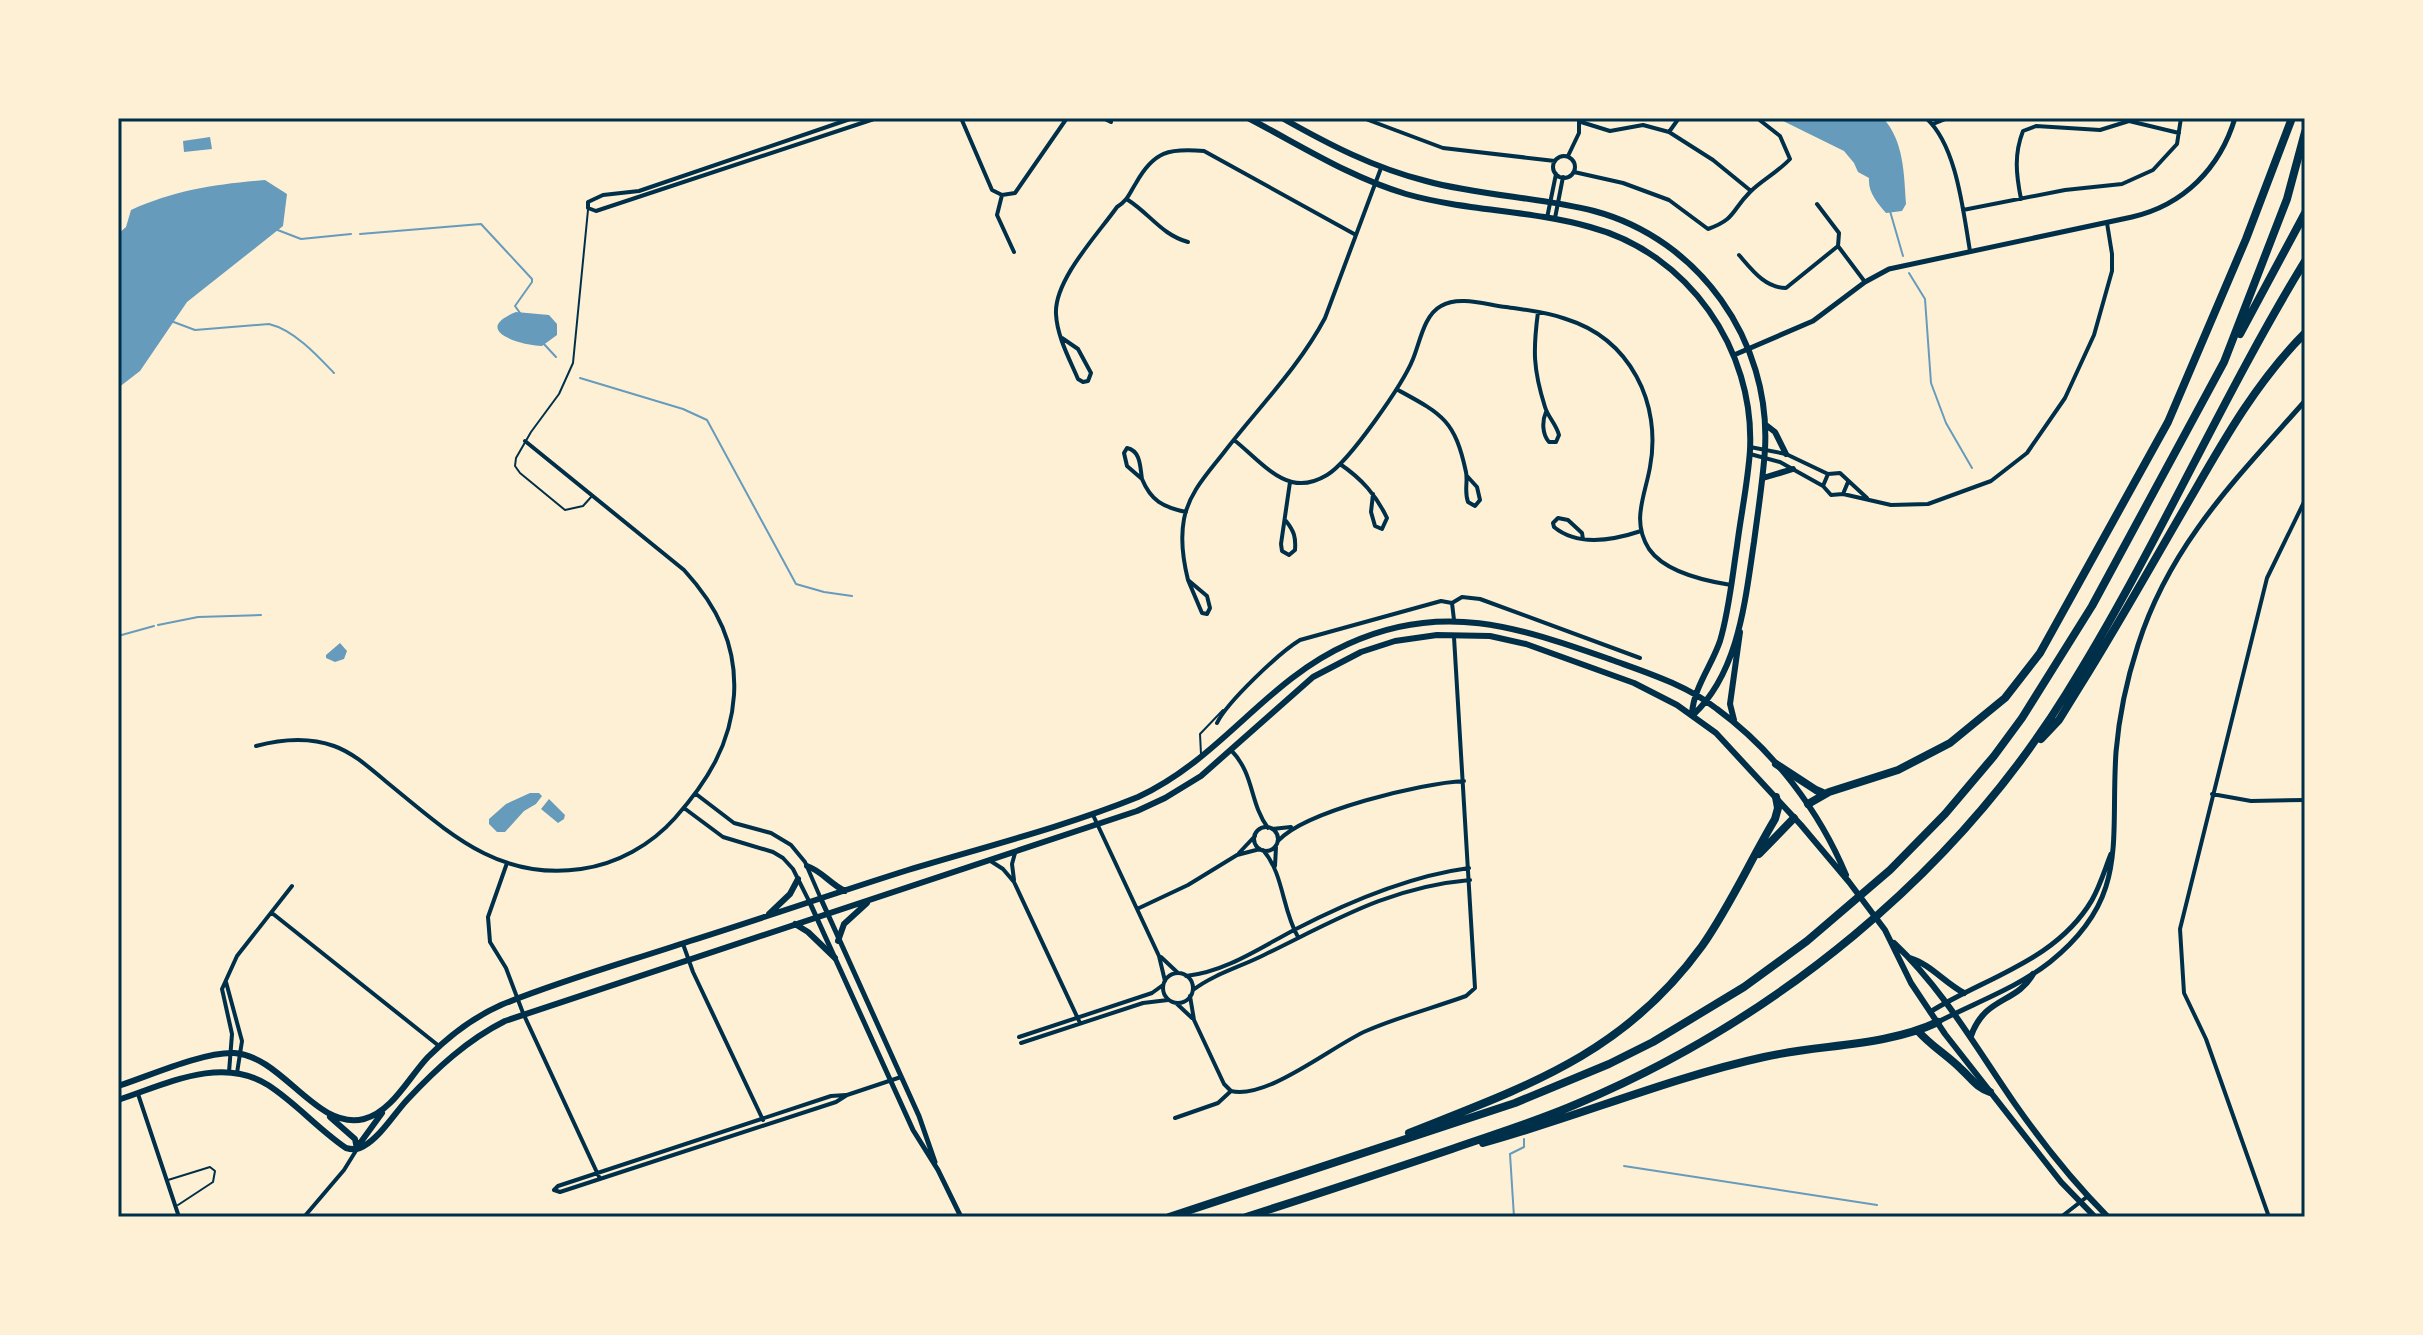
<svg xmlns="http://www.w3.org/2000/svg" width="2423" height="1335" font-family="'Noto Sans',sans-serif">
<style>
.water{fill:#669bbc}
.lines{fill:none;stroke-linecap:round;stroke-linejoin:round}
.stream{stroke:#669bbc;stroke-width:2}
.service{stroke:#003049;stroke-width:2}
.minor{stroke:#003049;stroke-width:4}
.tertiary{stroke:#003049;stroke-width:5}
.secondary{stroke:#003049;stroke-width:6}
.motorway{stroke:#003049;stroke-width:8}
.neatline{fill:none;stroke:#003049;stroke-width:3}
</style>
<rect width="100%" height="100%" fill="#fdf0d5"/>
<!-- water -->
<path class="water" d="M1777 118H1883C1904 141 1904 174 1906 204L1902 211 1886 213C1877 202 1868 193 1869 178L1858 172 1854 163 1844 151Z
M210 137 212 149 184 152 183 141Z
M265 180 287 194 283 226 187 302 140 371 118 388V234L126 227 131 210C175 190 217 184 265 180Z
M516 312 549 315 557 324V335L542 346C519 345 471 330 516 312Z
M340 643 347 651 344 659 335 662 326 658V655Z
M530 793H539L542 796 536 804 524 811 505 832H497L489 824V819L506 804Z
M549 799 565 815 564 819 558 823 541 809Z"/>
<g class="lines">
<!-- stream -->
<path class="stream" d="M1890 211 1903 256
M275 229 301 239 351 234
M360 234 481 224 532 279V282L515 306 520 313
M1909 273 1925 299 1931 383 1946 423 1972 468
M171 321 195 330 269 324C294 330 317 355 334 373
M543 343 556 357
M580 378 683 409 707 420 796 584 824 592 852 596
M158 625 198 617 261 615
M118 636 154 626
M1624 1166 1877 1205
M1514 1217 1510 1154 1524 1147V1139"/>
<!-- service -->
<path class="service" d="M588 210 573 363 559 394 531 432 516 458 515 466 520 473 565 510 583 506 592 496
M1201 754 1200 734 1223 710
M168 1180 210 1167 215 1171 213 1182 178 1205"/>
<!-- minor -->
<path class="minor" d="M853 118 639 191 603 195 588 202V208L596 211 877 118
M961 118 992 190 1002 195 1015 193 1067 118
M1103 118 1111 122
M1363 118 1443 148 1555 161
M1926 118C1957 146 1963 211 1970 251
M1581 122 1610 131 1643 125 1669 132 1679 118
M1933 124 1948 118
M1669 132 1713 160 1751 191
M1568 156 1579 133V118
M1553 167a11 11 0 1 1 22 0a11 11 0 1 1-22 0Z
M1574 172 1623 183 1669 200 1708 229C1736 219 1731 211 1750 192 1762 180 1778 172 1790 159L1780 136 1757 118
M1002 195 997 215 1014 252
M2021 199C2016 174 2014 154 2023 131L2036 126 2100 130 2129 121 2179 133
M1128 200C1150 214 1162 235 1188 242
M1817 204 1839 233 1838 246
M1963 210 2065 190 2122 184 2153 170 2177 144 2181 118
M1547 218 1556 174
M1555 218 1563 177
M1739 255C1752 270 1765 288 1786 288L1838 246 1865 282
M1538 312C1533 350 1533 369 1545 407 1548 417 1556 424 1559 435L1556 442H1549C1542 434 1542 421 1546 412
M1062 338 1078 349 1091 373 1088 381 1083 382 1078 379C1069 358 1057 336 1056 314 1054 280 1098 234 1117 207 1128 200 1129 194 1136 183 1154 151 1169 148 1204 151L1356 235
M1398 390C1442 414 1455 420 1466 472 1468 482 1464 491 1468 502L1475 506 1480 500 1477 487 1467 476
M1234 440C1251 453 1271 477 1292 482 1304 485 1317 481 1327 475 1349 462 1403 384 1413 359 1420 342 1424 315 1441 306 1459 295 1487 305 1506 307 1526 310 1547 312 1566 319 1630 339 1662 403 1650 467 1645 496 1631 521 1649 549 1665 572 1705 581 1731 585
M1750 447 1786 454 1828 474 1840 473 1867 498
M1127 448C1141 451 1140 467 1142 479L1127 466 1124 453Z
M1750 454 1780 462 1823 486
M1340 464C1362 479 1376 495 1387 518L1382 529 1375 526 1371 512 1373 494
M1828 474 1823 486 1831 495 1843 494 1848 482
M1142 479C1151 501 1163 507 1186 512
M1843 494 1891 505 1928 504 1991 481 2027 453 2065 398 2094 335 2112 271V254L2107 223
M1286 521C1294 531 1296 537 1295 550L1289 555 1282 551 1281 544 1290 482
M1583 539 1582 533 1568 520 1558 518 1553 523 1554 527C1578 547 1614 540 1641 531
M1188 580C1183 560 1180 540 1184 519 1189 492 1209 472 1225 451 1259 407 1299 367 1325 318L1381 168
M1188 580 1207 596 1210 608 1207 614 1202 613Z
M1452 603 1454 620
M1217 723C1227 702 1280 652 1300 640L1441 601 1452 603 1462 597 1480 599 1640 658
M256 746C282 739 309 737 334 746 354 753 372 770 389 784 448 832 498 881 581 869 617 864 651 845 675 818 707 782 731 744 734 695 737 645 717 606 684 570L525 441
M1231 750C1255 775 1249 802 1268 828
M696 794 734 823 771 833 791 845 805 862 821 899
M2212 794 2251 801 2305 800
M684 808 723 837 773 852 783 858 793 869 810 903
M1093 815 1159 956 1165 981
M1254 839a12 12 0 1 1 24 0a12 12 0 1 1-24 0Z
M1272 829 1291 827
M1278 841C1305 811 1422 783 1464 781
M1263 850C1284 874 1282 910 1298 937
M1239 853 1255 836
M989 860 1003 869 1014 882 1080 1023
M507 863 488 917 490 942 506 968 523 1013 600 1179
M1275 866 1276 847
M1014 880 1012 864 1015 853
M1137 909 1188 885 1237 855 1260 849
M272 913 439 1046
M683 944 693 972 763 1120
M1161 957 1178 973
M1163 988a15 15 0 1 1 30 0a15 15 0 1 1-30 0Z
M1186 976C1225 972 1260 948 1294 930 1348 902 1409 876 1469 868
M226 982 242 1041 237 1073
M1193 990C1214 974 1240 967 1264 955 1334 921 1389 887 1470 880
M1190 996 1194 1020 1224 1084 1231 1091
M1176 1003 1192 1018
M1019 1037 1152 993 1163 985
M1021 1043 1143 1003 1168 1000
M229 1072 232 1034 222 989 237 956 292 886
M1231 1091C1267 1100 1332 1046 1366 1031 1398 1017 1433 1008 1466 996L1475 988 1454 637
M138 1094 179 1217
M1175 1118 1218 1103 1231 1091
M554 1190 560 1192 836 1102 847 1095 901 1077
M554 1190 558 1186 831 1096 846 1095
M304 1217 344 1170 357 1149
M2061 1217 2088 1196
M2269 1217 2206 1039 2184 993 2180 929 2267 578 2305 500"/>
<!-- tertiary -->
<path class="tertiary" d="M1734 355 1813 321 1865 282 1889 269 2132 217C2184 205 2220 168 2235 118
M821 899 919 1116 935 1162
M810 903 913 1130 938 1170 961 1217
M1930 1012C1986 977 2056 961 2092 900 2100 886 2105 869 2111 854
M1938 1022C1974 1003 2017 988 2050 962 2130 898 2110 842 2116 752 2119 716 2127 679 2138 645 2170 544 2237 478 2305 401"/>
<!-- secondary -->
<path class="secondary" d="M1248 118C1300 145 1349 177 1406 194 1466 211 1530 210 1590 227 1688 253 1755 349 1750 450 1748 482 1741 514 1737 546 1732 578 1729 611 1720 641 1712 665 1693 689 1692 714
M1282 118C1328 144 1374 168 1426 181 1481 196 1539 197 1594 211 1699 239 1771 341 1765 449 1763 480 1758 511 1754 542 1745 601 1739 672 1693 715
M1766 425 1775 432 1786 454
M1763 478 1793 469
M1734 720 1730 704 1740 632
M807 866C822 871 830 884 845 891
M769 914 790 894 798 879
M795 924 808 932 835 958
M838 941 844 924 867 903
M1894 943C1943 989 1977 1049 2015 1104 2043 1144 2073 1182 2108 1217
M1910 958C1930 964 1945 983 1964 993
M1971 1036C1985 996 2016 1004 2033 974
M118 1086C149 1076 202 1052 234 1053 283 1056 316 1131 364 1119 392 1112 409 1077 428 1057 449 1036 474 1017 501 1005 562 980 627 962 690 941 763 918 835 893 908 870 984 847 1064 827 1138 797 1222 758 1265 681 1348 644 1443 600 1520 628 1612 660 1648 673 1686 685 1717 709 1773 750 1819 810 1846 875
M118 1100C164 1085 221 1055 268 1085 296 1103 318 1129 346 1148 353 1150 358 1150 364 1146 381 1136 394 1114 407 1100 436 1069 467 1040 505 1021L1137 811 1165 798 1201 776 1313 677 1361 652 1395 641 1437 635 1490 636 1526 644 1634 683 1677 705 1716 733 1801 825 1849 882 1885 930 1911 983 1945 1034 2061 1182 2095 1217
M330 1117 355 1139 357 1149
M358 1146 382 1113"/>
<!-- motorway -->
<path class="motorway" d="M2240 334 2305 213
M2041 739 2059 720 2080 686C2120 622 2156 557 2194 492 2226 436 2259 379 2305 333
M1776 764 1816 790 1825 794
M1808 804 1829 792 1898 770 1950 743 2005 698 2040 653 2168 422 2246 239 2292 118
M1759 854 1794 818
M1918 1031C1931 1046 1947 1055 1961 1069 1972 1079 1976 1087 1990 1092
M1409 1133C1527 1086 1624 1054 1702 946 1730 906 1750 861 1775 819L1778 808 1776 797
M1483 1143C1577 1117 1669 1078 1764 1057 1821 1044 1884 1047 1938 1022
M1169 1217 1515 1103 1609 1064 1653 1042 1744 987 1807 941 1890 870 1945 814 1994 756 2022 718 2092 606 2224 362 2287 199 2305 132
M1246 1217C1315 1195 1384 1172 1452 1149 1495 1134 1538 1121 1579 1103 1775 1020 1953 876 2066 694 2154 554 2219 402 2305 261"/>
</g>
<!-- border -->
<rect width="2423" height="1335" fill="none" stroke="#fdf0d5" stroke-width="240"/>
<rect x="120" y="120" width="2183" height="1095" class="neatline"/>
</svg>
